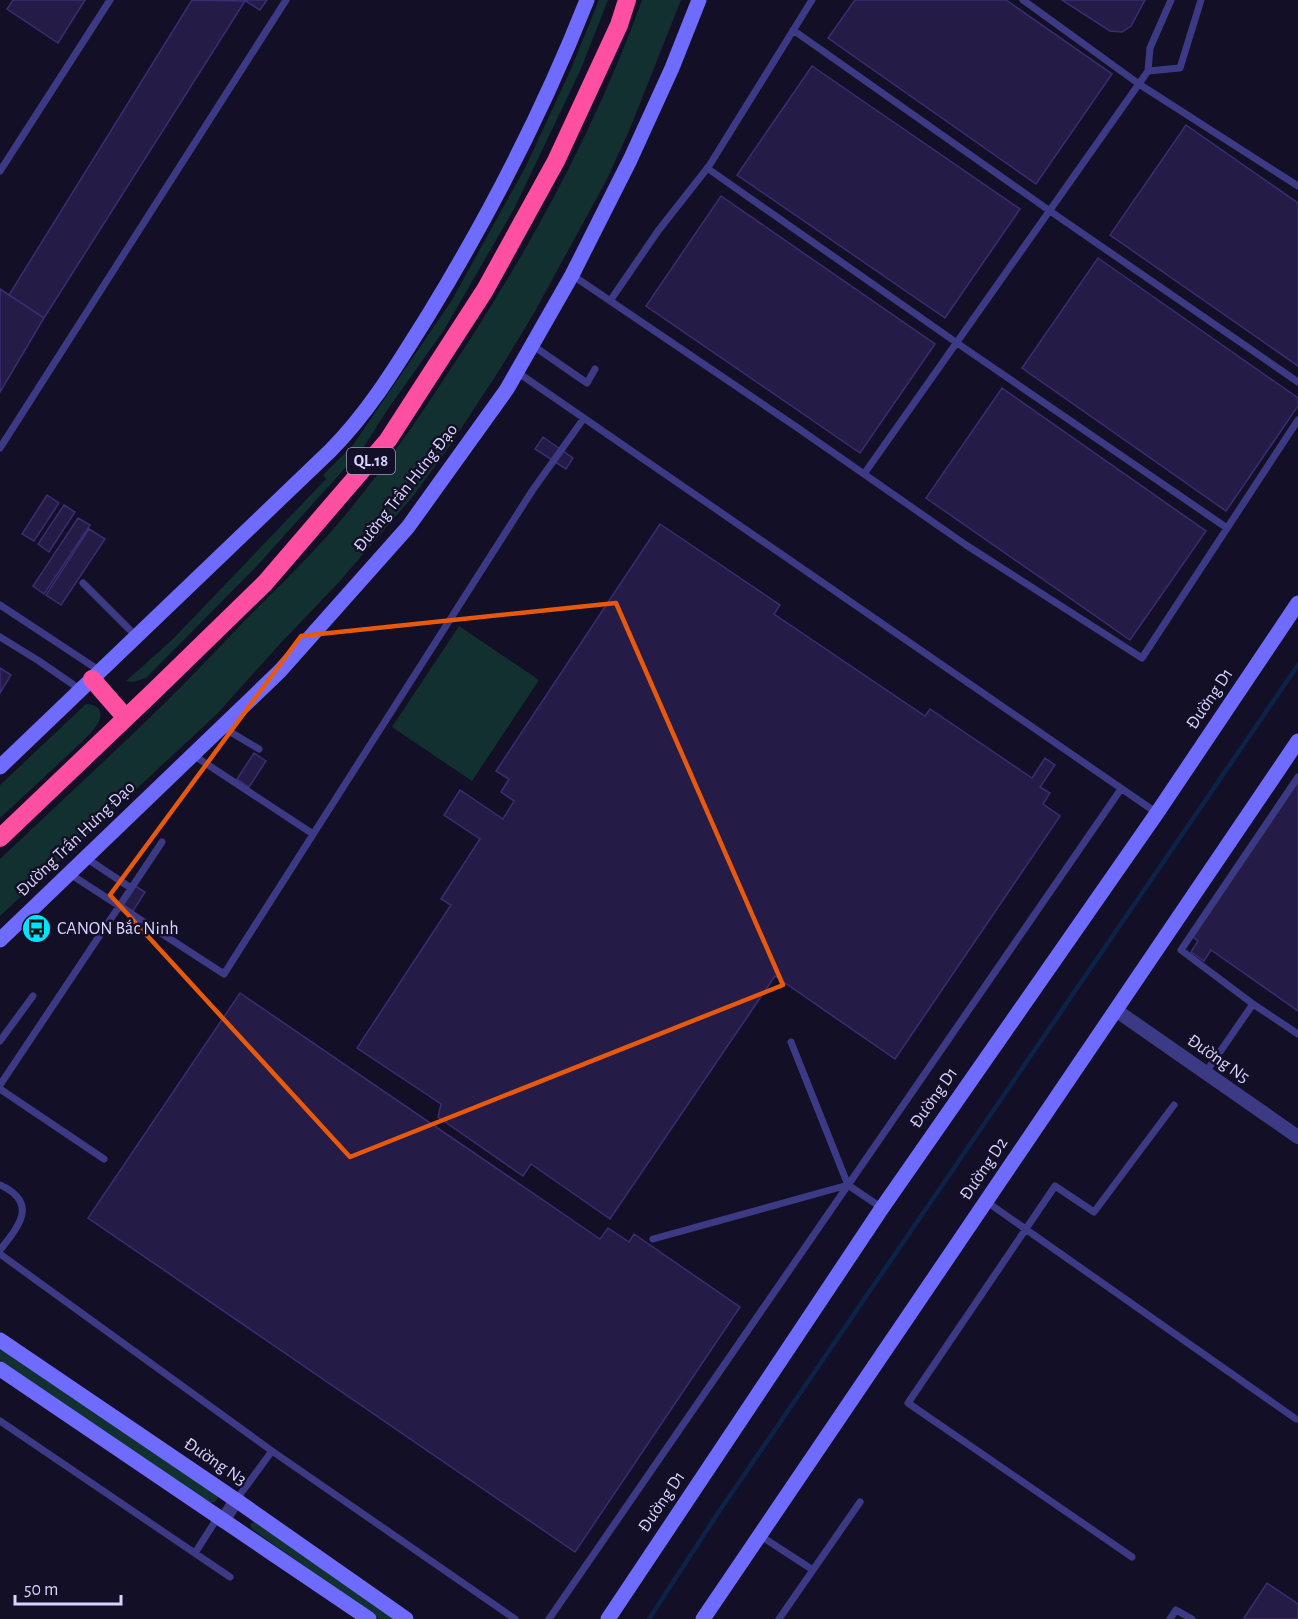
<svg xmlns="http://www.w3.org/2000/svg" width="1298" height="1619" font-family="'Alegreya Sans',sans-serif">
<style>
.green{fill:#12302f}
.lines{fill:none;stroke-linecap:round;stroke-linejoin:round}
.stream{stroke:#0c2248;stroke-width:4.5}
.building{fill:#241b47;stroke:#3b2d73;stroke-width:1.5}
.lane{stroke:#3d3a85;stroke-width:7}
.street{stroke:#3d3a85;stroke-width:14}
.secondary{stroke:#6f6bff;stroke-width:15}
.highway{stroke:#ff4fa3;stroke-width:18}
.marked{fill:none;stroke:#e8590c;stroke-width:4.5;stroke-linejoin:round}
.labels{text-anchor:middle;dominant-baseline:central;stroke-width:5;stroke-linejoin:round;paint-order:stroke}
.shield{fill:#130f26;stroke:#9e99be;stroke-width:1.5}
.shield-label{font-size:16px;font-weight:bold;fill:#d9d4ff}
.street-label{font-size:18px;fill:#d9d4ff;stroke:#130f26}
.poi-label{font-size:18px;fill:#d9d4ff;stroke:#130f26;text-anchor:start}
</style>
<rect width="100%" height="100%" fill="#130f26"/>
<!-- green -->
<path class="green" d="M599 0H608L580 71 514 209 444 330 390 406 363 448 255 568 146 678 133 682 126 681 172 640 326 479 323 475 353 445 452 300 526 166 571 69Z
M642 0H681L629 131 606 181 534 313 502 366 449 447 414 495 339 582 278 646 218 713 0 916V859C58 804 117 750 174 694 201 667 227 639 253 612 279 586 305 561 329 534 373 484 410 431 446 376 525 258 594 133 642 0Z
M459 626 539 680 472 781 392 727Z
M86 704C96 704 104 710 99 721 94 732 77 746 68 755 45 776 23 797 0 818V785Z
M0 1348 217 1496 218 1498 215 1502H210L201 1497 0 1360Z
M254 1522 257 1523 397 1619H379L252 1529 250 1524Z"/>
<g class="lines">
<!-- stream -->
<path class="stream" d="M649 1619 718 1513 1298 665"/>
</g>
<!-- building -->
<path class="building" d="M13 0H85L58 43 7 9Z
M192 0 245 1 44 318 9 295Z
M244 0H267L260 10Z
M855 0H1006L1112 74 1036 184 828 38Z
M1062 0H1145L1131 26 1122 32 1110 31Z
M812 66 1020 209 945 318 737 175Z
M1186 125 1298 203V366L1110 235Z
M721 196 935 344 860 453 646 306Z
M1098 258 1298 398V406L1226 511 1022 368Z
M0 289 44 318 0 392Z
M1002 388 1206 531 1130 640 926 498Z
M543 437 573 458 566 469 535 449Z
M47 495 59 503 34 541 22 534Z
M64 505 75 512 49 552 38 544Z
M78 518 90 525 44 594 33 586Z
M660 524 780 605 774 614 925 716 930 709 1032 778 1045 758 1055 765 1040 787 1050 793 1043 804 1060 816 895 1059 775 976 610 1219 531 1164 523 1176 438 1117 441 1104 357 1048 451 905 441 899 480 839 444 815 460 790 503 819 514 801 501 792 509 779 496 771Z
M89 529 105 539 61 605 46 595Z
M0 668 11 675 0 693Z
M254 753 266 761 249 787 237 779Z
M1298 781V1011L1211 950 1204 961 1191 952 1198 941 1192 936Z
M132 884 145 892 133 911 120 902Z
M240 993 600 1239 608 1228 629 1242 634 1234 740 1307 575 1552 88 1218Z
M1267 1583 1298 1604V1619H1246L1244 1618Z"/>
<g class="lines">
<!-- lane -->
<path class="lane" d="M1023 0 1139 84 1298 186
M793 30 1050 211 1298 382
M1148 71 1180 68 1201 0
M707 168 957 343 1227 528
M0 171 110 0
M572 275 795 426 966 545 1142 658 1298 420
M610 301 658 231 709 166 812 0
M532 345 587 383 595 369
M517 372 1157 813
M0 448 286 0
M864 474 1148 71 1150 48 1171 0
M83 583 136 636
M0 605 100 671
M0 637 39 661 81 690
M222 727 259 749
M193 755 313 834
M1298 777 1181 950 1253 1004 1298 1034
M86 858 131 888
M70 874 224 974 532 491 584 418
M0 1041 33 996
M791 1042 848 1185 882 1208
M1206 1072 1253 1004
M0 1085 162 842
M0 1089 104 1159
M0 1185C39 1203 19 1226 0 1250
M987 1202 1296 1419
M653 1239 848 1185
M0 1254 272 1451 515 1619
M0 1421 230 1577
M236 1500 272 1451
M759 1535 813 1570 779 1619
M195 1553 218 1517
M1132 1557 908 1403 1055 1186 1094 1212 1174 1105
M813 1570 860 1502
M549 1619 1121 789
M1170 1619 1176 1610 1192 1619"/>
<!-- street -->
<path class="street" d="M1117 1011 1298 1137
M223 1521 236 1500"/>
<!-- secondary -->
<path class="secondary" d="M0 767 330 451C370 411 399 362 429 314 490 214 544 109 587 0
M0 940 280 671 408 527 507 389 572 275 630 160 672 68 699 0
M0 1340 236 1500 406 1619
M0 1369 369 1619
M608 1619 882 1208 1157 813 1298 603
M703 1619C901 1326 1101 1034 1298 741"/>
<!-- highway -->
<path class="highway" d="M92 679 126 718
M0 838 152 693 265 583 388 440 485 290 556 161 619 25 627 0"/>
</g>
<!-- marked area -->
<path class="marked" d="M616 603 783 985 350 1157 110 895 301 636Z"/>
<!-- icons -->
<defs>
<symbol id="bus-disc" viewBox="-11 -11 22 22"><circle r="9.5" fill="#00e5ff" stroke="#130f26"/><path d="M-5-6H5V4H4V6H2V4H-2V6H-4V4H-5ZM-3.5-4V0h7V-4ZM-3.5 1.2v1.5H-2V1.2ZM2 1.2v1.5H3.5V1.2Z" fill="#111"/></symbol>
</defs>
<g fill-rule="evenodd">
<use href="#bus-disc" x="20" y="912" width="33" height="33"/>
</g>
<g class="labels">
<!-- shield labels -->
<rect class="shield" x="347" y="448" width="48" height="26" rx="4.5"/>
<g class="shield-label">
<text x="371" y="461">QL.18</text>
</g>
<!-- street labels -->
<g class="street-label">
<text transform="translate(406 488) rotate(-52)">Đường Trần Hưng Đạo</text>
<text transform="translate(1210 699) rotate(-56)">Đường D1</text>
<text transform="translate(76 839) rotate(-44)">Đường Trần Hưng Đạo</text>
<text transform="translate(1218 1059) rotate(35)">Đường N5</text>
<text transform="translate(934 1098) rotate(-55)">Đường D1</text>
<text transform="translate(984 1169) rotate(-56)">Đường D2</text>
<text transform="translate(215 1462) rotate(34)">Đường N3</text>
<text transform="translate(662 1502) rotate(-56)">Đường D1</text>
</g>
<!-- poi labels -->
<g class="poi-label">
<text x="57" y="929">CANON Bắc Ninh</text>
</g>
</g>
<!-- scale -->
<path d="M15 1595v9h106v-9" fill="none" stroke="#d9d4ff" stroke-width="3"/>
<text x="24" y="1595" font-size="18" fill="#d9d4ff" stroke="#130f26" stroke-width="4.5" paint-order="stroke">50 m</text>
</svg>
